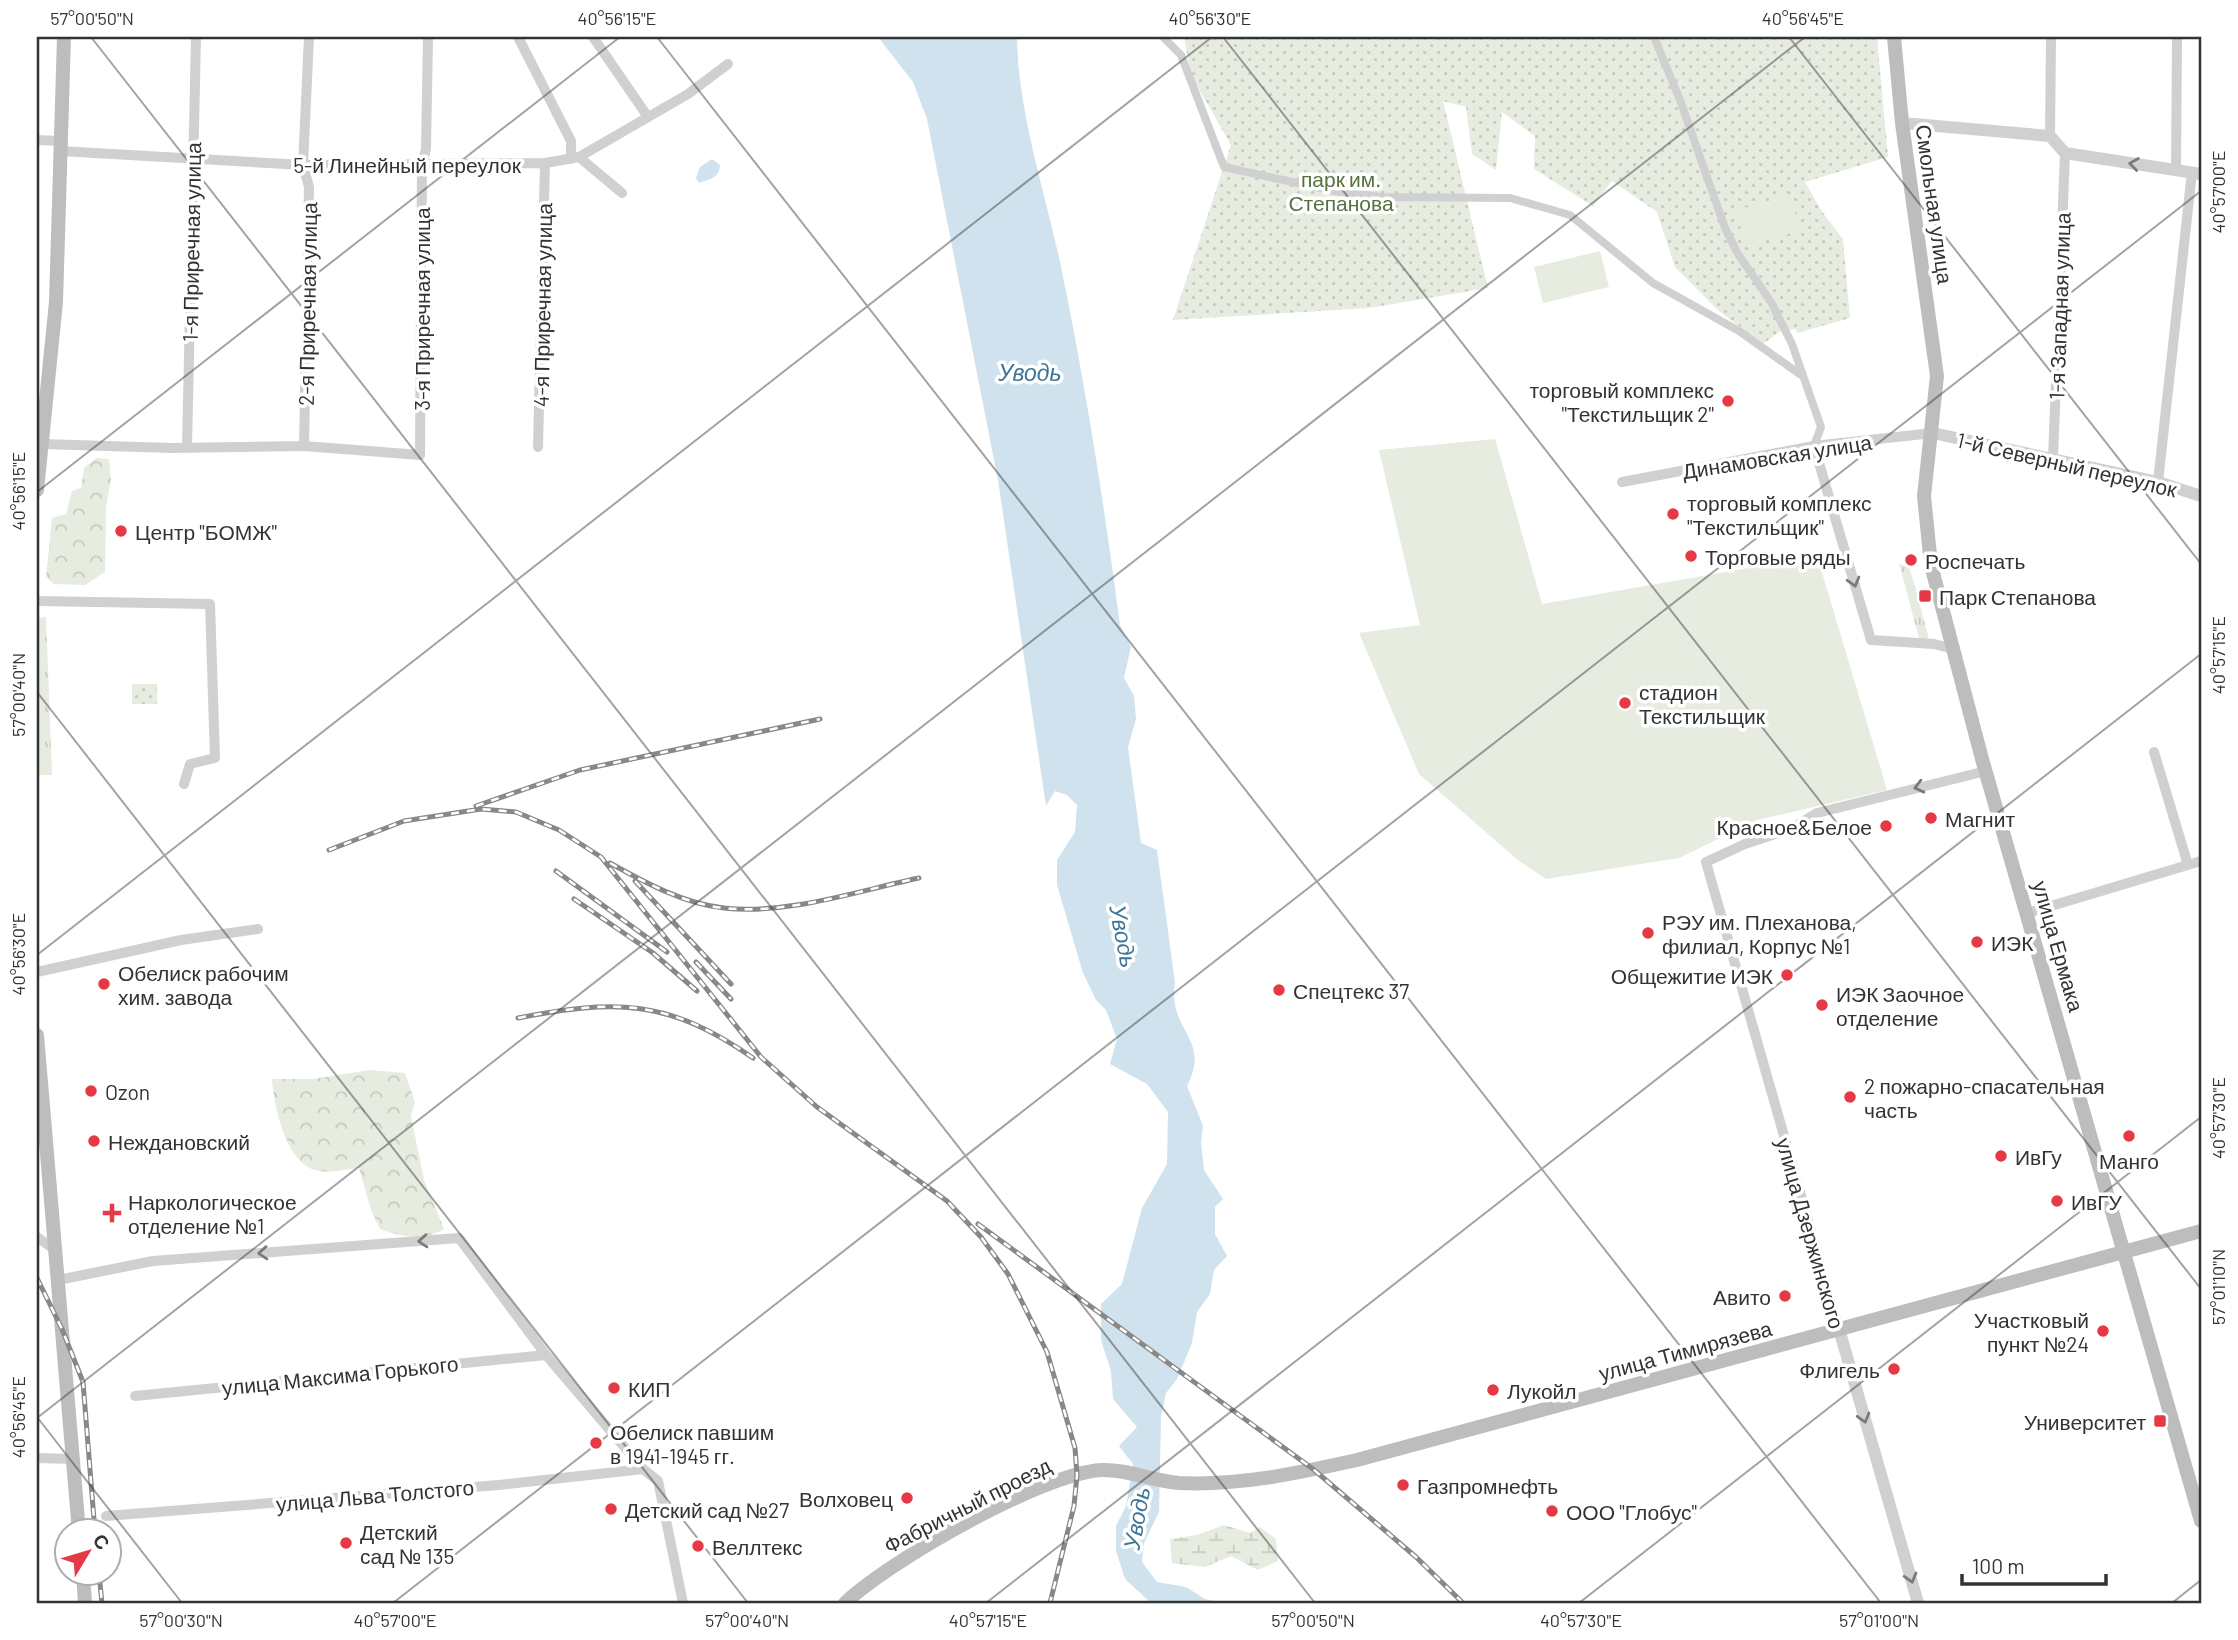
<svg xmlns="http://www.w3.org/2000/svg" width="2238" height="1640" font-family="Barlow,sans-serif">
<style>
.grass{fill:url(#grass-tufts)}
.forest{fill:url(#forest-crowns)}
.wetland{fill:url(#wetland-marsh)}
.park{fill:url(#park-dots)}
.pitch{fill:#e6ecdf}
.water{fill:#cfe2ee}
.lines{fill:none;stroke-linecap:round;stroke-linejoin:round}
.pedestrian{stroke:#d0d0d0;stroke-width:8}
.minor{stroke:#d0d0d0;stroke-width:10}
.tertiary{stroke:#d0d0d0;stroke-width:12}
.secondary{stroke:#bdbdbd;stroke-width:14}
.rail-casing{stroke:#888;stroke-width:5}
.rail{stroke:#fff;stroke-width:2.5;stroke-dasharray:8;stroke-linecap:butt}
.oneway{stroke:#7a7a7a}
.ticks{fill:none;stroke:#333;stroke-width:2;stroke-opacity:0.45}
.poi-dot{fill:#e63946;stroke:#fff;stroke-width:2.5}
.labels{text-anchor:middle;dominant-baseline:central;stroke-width:7;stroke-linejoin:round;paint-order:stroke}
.street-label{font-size:21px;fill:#333;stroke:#fff}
.park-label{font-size:21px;fill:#56703f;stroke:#fff}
.poi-label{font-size:21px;fill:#333;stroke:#fff;text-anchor:start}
.water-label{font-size:23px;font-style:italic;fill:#3f7597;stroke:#fff}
.neatline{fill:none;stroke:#333;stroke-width:2.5}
.ticks-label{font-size:18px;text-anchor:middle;fill:#333}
</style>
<defs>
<pattern id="grass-tufts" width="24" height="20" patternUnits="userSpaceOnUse" patternTransform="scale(1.75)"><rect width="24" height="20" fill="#e6ecdf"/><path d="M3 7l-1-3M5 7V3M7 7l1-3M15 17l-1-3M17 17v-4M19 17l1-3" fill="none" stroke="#c6cbc0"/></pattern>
<pattern id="forest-crowns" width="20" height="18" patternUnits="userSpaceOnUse" patternTransform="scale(1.75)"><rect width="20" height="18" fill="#e6ecdf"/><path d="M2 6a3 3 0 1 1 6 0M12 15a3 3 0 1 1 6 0" fill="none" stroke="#c6cbc0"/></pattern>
<pattern id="wetland-marsh" width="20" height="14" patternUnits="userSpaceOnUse" patternTransform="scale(1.75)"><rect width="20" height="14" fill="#e6ecdf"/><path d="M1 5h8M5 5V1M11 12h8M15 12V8" fill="none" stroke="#c6cbc0"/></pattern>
<pattern id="park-dots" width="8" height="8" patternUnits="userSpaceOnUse" patternTransform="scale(1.75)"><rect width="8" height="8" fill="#e6ecdf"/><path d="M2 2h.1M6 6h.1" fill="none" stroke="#c6cbc0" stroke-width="1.8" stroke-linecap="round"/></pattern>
</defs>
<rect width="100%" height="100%" fill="#fff"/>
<!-- grass -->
<path class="grass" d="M1899 563 1910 569 1929 639 1920 642Z
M46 617 52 775H37V618Z"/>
<!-- forest -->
<path class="forest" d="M96 458 109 459 111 479 106 508 105 572 85 585 54 584 46 577 52 518 66 514 72 491 81 488 84 468Z
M369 1070 405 1073 415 1102 411 1116 424 1180 444 1229C425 1241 400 1237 380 1229L371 1210 359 1168C347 1169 332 1173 320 1171 287 1168 274 1107 272 1079H313Z"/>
<!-- wetland -->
<path class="wetland" d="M1224 1525 1250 1533 1260 1527 1276 1539 1278 1561 1258 1570 1231 1556 1205 1567 1172 1563 1170 1539 1197 1535Z"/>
<!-- park -->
<path class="park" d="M1184 37H1877L1888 157 1805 182 1823 213 1843 239 1850 318 1797 333 1796 329 1781 331 1763 344 1720 312 1675 267 1657 212 1612 181 1593 206 1534 169 1535 136 1502 112 1496 170 1472 154 1466 107 1443 101 1488 288 1369 308 1173 320 1231 145 1191 75Z
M132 684H157V704H132Z"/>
<!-- pitch -->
<path class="pitch" d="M1791 196 1800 231 1745 245 1736 210Z
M1600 251 1609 287 1543 303 1534 267Z
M1495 439 1542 604 1817 556 1887 790 1757 820 1679 858 1546 879 1519 861 1419 774 1359 633 1420 625 1379 450Z"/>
<!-- water -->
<path class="water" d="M878 37H1017C1018 112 1044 188 1060 262 1085 382 1104 503 1120 625L1131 647 1124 678 1134 696 1136 719 1128 747 1141 843 1157 850 1175 983C1167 1031 1212 1038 1187 1086L1203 1126 1201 1143 1204 1170 1223 1199 1215 1207V1234L1227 1256 1214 1270 1210 1294 1197 1312 1192 1343 1177 1379 1166 1393 1161 1417 1159 1512 1144 1543 1142 1562 1157 1582 1186 1587 1205 1599 1223 1603H1151L1125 1579 1116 1551V1526L1126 1506 1133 1464 1119 1446 1137 1427 1113 1399 1111 1371 1101 1340V1304L1122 1284 1142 1208 1167 1164 1168 1112 1147 1084 1110 1064 1117 1039 1106 1010 1096 1000 1083 973 1057 885V860L1075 832 1077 805 1067 795 1055 791 1046 806 998 480 927 119 913 82Z
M712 159 720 165C719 179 709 179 699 183L696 178 700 167Z"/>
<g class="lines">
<!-- pedestrian -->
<path class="pedestrian" d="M1163 37 1181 55 1224 167 1334 191 1381 197 1510 198 1570 215 1653 283 1739 331 1801 375
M1654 37 1680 100 1725 228 1738 254 1771 302 1792 344 1821 427 1814 446"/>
<!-- minor -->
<path class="minor" d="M518 37 571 141V159
M593 37 648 117
M2050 136 2051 37
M37 140 60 141
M60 151 303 165 545 163 579 157 688 94 728 64
M579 157 622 193
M2176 170 2177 37
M42 444 172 448 304 446 420 455 422 164 426 149 428 37
M304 446 309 187 303 165 309 37
M1814 446 1871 640 1934 644 1953 649
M187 447 196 37
M538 447 545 163
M2053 458 2065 153
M1622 482 1814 446 1933 433
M2158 482 2192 172
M37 601 210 604 215 758 190 764 184 784
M2154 752 2188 865
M2028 913 2201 861
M37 972 181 940 258 929
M37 1237 55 1250
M58 1280 153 1261 459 1238 546 1355 643 1469 658 1481 683 1603
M1839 1329 1706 862 1745 844 1791 829 1817 813 1986 771
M135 1396 546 1355
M37 1458 73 1459
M106 1516 499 1485 643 1469"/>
<!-- tertiary -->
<path class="tertiary" d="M1902 123 2050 136 2065 153 2201 174
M1933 433 2158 482 2201 496
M1839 1329 1918 1603"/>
<!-- secondary -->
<path class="secondary" d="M1894 37 1902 123 1937 376 1924 496 1931 565 1982 759 2201 1521
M37 490 56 302 64 37
M37 1035 79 1532
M83 1574 85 1603
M845 1603C889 1561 1041 1474 1101 1470 1127 1469 1153 1481 1179 1483 1240 1486 1298 1473 1357 1460L2201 1231"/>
<defs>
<path id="rail" d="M476 806 580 770 820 719
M329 850 404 821 481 809 516 812 559 830 601 857 761 1057 817 1107 947 1201 981 1237 1008 1274 1047 1352 1075 1448 1077 1475 1074 1506 1050 1603
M610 863C644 882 684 904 724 908 788 915 857 891 919 878
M556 871 667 952
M635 881 731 984
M574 899 653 953 697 991
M696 962 731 999
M518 1018C615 999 669 999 753 1058
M978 1224 1313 1469 1416 1557 1463 1603
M37 1278 62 1329 83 1382 95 1532
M99 1574 102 1603"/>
</defs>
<!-- rail casing -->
<use href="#rail" class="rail-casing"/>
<!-- rail -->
<use href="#rail" class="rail"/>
</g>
<!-- one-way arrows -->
<defs><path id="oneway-chevron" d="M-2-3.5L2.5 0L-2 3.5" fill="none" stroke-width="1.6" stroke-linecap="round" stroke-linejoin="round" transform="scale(1.75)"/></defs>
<g class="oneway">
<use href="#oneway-chevron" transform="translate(2134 164) rotate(-172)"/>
<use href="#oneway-chevron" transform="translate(1854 582) rotate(74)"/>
<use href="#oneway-chevron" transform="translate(1919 787) rotate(166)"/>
<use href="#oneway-chevron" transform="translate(423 1241) rotate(176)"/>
<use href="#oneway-chevron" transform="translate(263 1253) rotate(176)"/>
<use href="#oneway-chevron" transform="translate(1864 1418) rotate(74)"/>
<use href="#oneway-chevron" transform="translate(1911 1578) rotate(74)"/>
</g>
<!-- ticks -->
<path class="ticks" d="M91 37 1315 1603M657 37 1881 1603M1223 37 2201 1289M1789 37 2201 564M37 492 620 37M37 692 748 1603M37 955 1212 37M37 1417 182 1603M37 1418 1805 37M393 1603 2201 191M986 1603 2201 654M1579 1603 2201 1117M2172 1603 2201 1580"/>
<!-- markers -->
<g class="poi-dot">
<circle cx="1728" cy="401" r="7"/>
<circle cx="1673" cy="514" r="7"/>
<circle cx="121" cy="531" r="7"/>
<circle cx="1691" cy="556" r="7"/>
<circle cx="1911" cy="560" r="7"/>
<rect x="1918" y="589" width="14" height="14" rx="3.5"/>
<circle cx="1625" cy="703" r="7"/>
<circle cx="1931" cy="818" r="7"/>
<circle cx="1886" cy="826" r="7"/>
<circle cx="1648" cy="933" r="7"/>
<circle cx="1977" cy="942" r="7"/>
<circle cx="1787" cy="975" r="7"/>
<circle cx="104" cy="984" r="7"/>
<circle cx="1279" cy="990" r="7"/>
<circle cx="1822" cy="1005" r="7"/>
<circle cx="91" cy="1091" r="7"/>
<circle cx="1850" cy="1097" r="7"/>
<circle cx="2129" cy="1136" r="7"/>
<circle cx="94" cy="1141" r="7"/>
<circle cx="2001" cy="1156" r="7"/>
<circle cx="2057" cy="1201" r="7"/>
<path d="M108.5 1202.5h7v7h7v7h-7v7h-7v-7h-7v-7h7z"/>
<circle cx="1785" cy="1296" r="7"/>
<circle cx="2103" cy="1331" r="7"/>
<circle cx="1894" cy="1369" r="7"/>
<circle cx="614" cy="1388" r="7"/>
<circle cx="1493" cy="1390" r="7"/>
<rect x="2153" y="1414" width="14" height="14" rx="3.5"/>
<circle cx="596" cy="1443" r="7"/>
<circle cx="1403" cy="1485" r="7"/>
<circle cx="907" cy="1498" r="7"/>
<circle cx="611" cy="1509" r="7"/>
<circle cx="1552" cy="1511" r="7"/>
<circle cx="346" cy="1543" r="7"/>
<circle cx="698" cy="1546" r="7"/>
</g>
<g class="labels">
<!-- street labels -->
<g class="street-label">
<text x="407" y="164">5-й Линейный переулок</text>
<text transform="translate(1935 204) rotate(82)">Смольная улица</text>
<text transform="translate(191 242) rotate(-89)">1-я Приречная улица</text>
<text transform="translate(307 304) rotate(-89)">2-я Приречная улица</text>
<text transform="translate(542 305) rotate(-89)">4-я Приречная улица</text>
<text transform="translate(2059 306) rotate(-88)">1-я Западная улица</text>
<text transform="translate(421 309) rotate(-90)">3-я Приречная улица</text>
<text transform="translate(1777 456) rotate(-9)">Динамовская улица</text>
<text transform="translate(2067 464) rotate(13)">1-й Северный переулок</text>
<text transform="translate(2059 946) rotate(74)">улица Ермака</text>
<text transform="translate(1811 1233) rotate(74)">улица Дзержинского</text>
<text transform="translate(1685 1350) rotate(-15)">улица Тимирязева</text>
<text transform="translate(340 1375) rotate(-6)">улица Максима Горького</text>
<text transform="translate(375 1495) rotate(-5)">улица Льва Толстого</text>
<text transform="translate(967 1505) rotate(-27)">Фабричный проезд</text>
</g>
<!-- park labels -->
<g class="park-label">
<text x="1341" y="178">парк им.<tspan x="1341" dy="24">Степанова</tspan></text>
</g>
<!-- poi labels -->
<g class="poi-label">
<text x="1714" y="389" text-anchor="end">торговый комплекс<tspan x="1714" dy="24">"Текстильщик 2"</tspan></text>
<text x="1687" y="502">торговый комплекс<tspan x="1687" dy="24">"Текстильщик"</tspan></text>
<text x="135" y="531">Центр "БОМЖ"</text>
<text x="1705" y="556">Торговые ряды</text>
<text x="1925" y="560">Роспечать</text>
<text x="1939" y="596">Парк Степанова</text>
<text x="1639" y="691">стадион<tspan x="1639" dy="24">Текстильщик</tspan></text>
<text x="1945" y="818">Магнит</text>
<text x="1872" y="826" text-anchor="end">Красное&amp;Белое</text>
<text x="1662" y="921">РЭУ им. Плеханова,<tspan x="1662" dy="24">филиал, Корпус №1</tspan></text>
<text x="1991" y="942">ИЭК</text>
<text x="118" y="972">Обелиск рабочим<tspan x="118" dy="24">хим. завода</tspan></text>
<text x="1773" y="975" text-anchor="end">Общежитие ИЭК</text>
<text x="1293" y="990">Спецтекс 37</text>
<text x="1836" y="993">ИЭК Заочное<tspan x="1836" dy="24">отделение</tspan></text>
<text x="1864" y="1085">2 пожарно-спасательная<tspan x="1864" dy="24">часть</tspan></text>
<text x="105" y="1091">Ozon</text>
<text x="108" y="1141">Неждановский</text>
<text x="2015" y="1156">ИвГу</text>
<text x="2129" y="1160" text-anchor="middle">Манго</text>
<text x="128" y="1201">Наркологическое<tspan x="128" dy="24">отделение №1</tspan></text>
<text x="2071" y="1201">ИвГУ</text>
<text x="1771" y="1296" text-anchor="end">Авито</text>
<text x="2089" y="1319" text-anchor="end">Участковый<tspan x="2089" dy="24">пункт №24</tspan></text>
<text x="1880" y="1369" text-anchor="end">Флигель</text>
<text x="628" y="1388">КИП</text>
<text x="1507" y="1390">Лукойл</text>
<text x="2146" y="1421" text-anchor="end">Университет</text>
<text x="610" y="1431">Обелиск павшим<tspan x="610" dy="24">в 1941-1945 гг.</tspan></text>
<text x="1417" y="1485">Газпромнефть</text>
<text x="893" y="1498" text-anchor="end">Волховец</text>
<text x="625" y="1509">Детский сад №27</text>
<text x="1566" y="1511">ООО "Глобус"</text>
<text x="360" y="1531">Детский<tspan x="360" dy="24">сад № 135</tspan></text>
<text x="712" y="1546">Веллтекс</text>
</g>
<!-- water labels -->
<g class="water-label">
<text x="1030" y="372">Уводь</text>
<text transform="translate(1124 936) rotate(79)">Уводь</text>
<text transform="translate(1136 1518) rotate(-80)">Уводь</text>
</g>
</g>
<!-- border -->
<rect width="2238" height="1640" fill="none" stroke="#ffffff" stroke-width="77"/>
<!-- north arrow -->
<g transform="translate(88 1552) rotate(52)"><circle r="33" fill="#ffffff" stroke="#adadad" stroke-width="2"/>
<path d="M0-5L12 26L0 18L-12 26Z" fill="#e63946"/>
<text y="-10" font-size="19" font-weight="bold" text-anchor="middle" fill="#333333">С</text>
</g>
<!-- scale -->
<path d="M1962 1574v10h144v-10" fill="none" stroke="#333333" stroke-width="3.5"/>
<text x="1972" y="1574" font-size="21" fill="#333333" stroke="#ffffff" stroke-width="5" paint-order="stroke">100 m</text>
<rect x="38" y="38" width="2162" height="1564" class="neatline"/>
<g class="ticks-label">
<text x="92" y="25">57°00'50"N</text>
<text x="617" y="25">40°56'15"E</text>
<text x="1210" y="25">40°56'30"E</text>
<text x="1803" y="25">40°56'45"E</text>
<text transform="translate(2219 192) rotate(-90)" y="6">40°57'00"E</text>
<text transform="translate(19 491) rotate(-90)" y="6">40°56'15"E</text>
<text transform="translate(2219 655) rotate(-90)" y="6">40°57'15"E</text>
<text transform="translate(19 695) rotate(-90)" y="6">57°00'40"N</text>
<text transform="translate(19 954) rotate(-90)" y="6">40°56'30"E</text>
<text transform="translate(2219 1118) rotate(-90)" y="6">40°57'30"E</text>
<text transform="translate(2219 1287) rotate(-90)" y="6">57°01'10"N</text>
<text transform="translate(19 1417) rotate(-90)" y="6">40°56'45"E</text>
<text x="181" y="1627">57°00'30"N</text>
<text x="395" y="1627">40°57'00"E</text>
<text x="747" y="1627">57°00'40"N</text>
<text x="988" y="1627">40°57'15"E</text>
<text x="1313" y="1627">57°00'50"N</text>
<text x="1581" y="1627">40°57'30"E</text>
<text x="1879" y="1627">57°01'00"N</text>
</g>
</svg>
